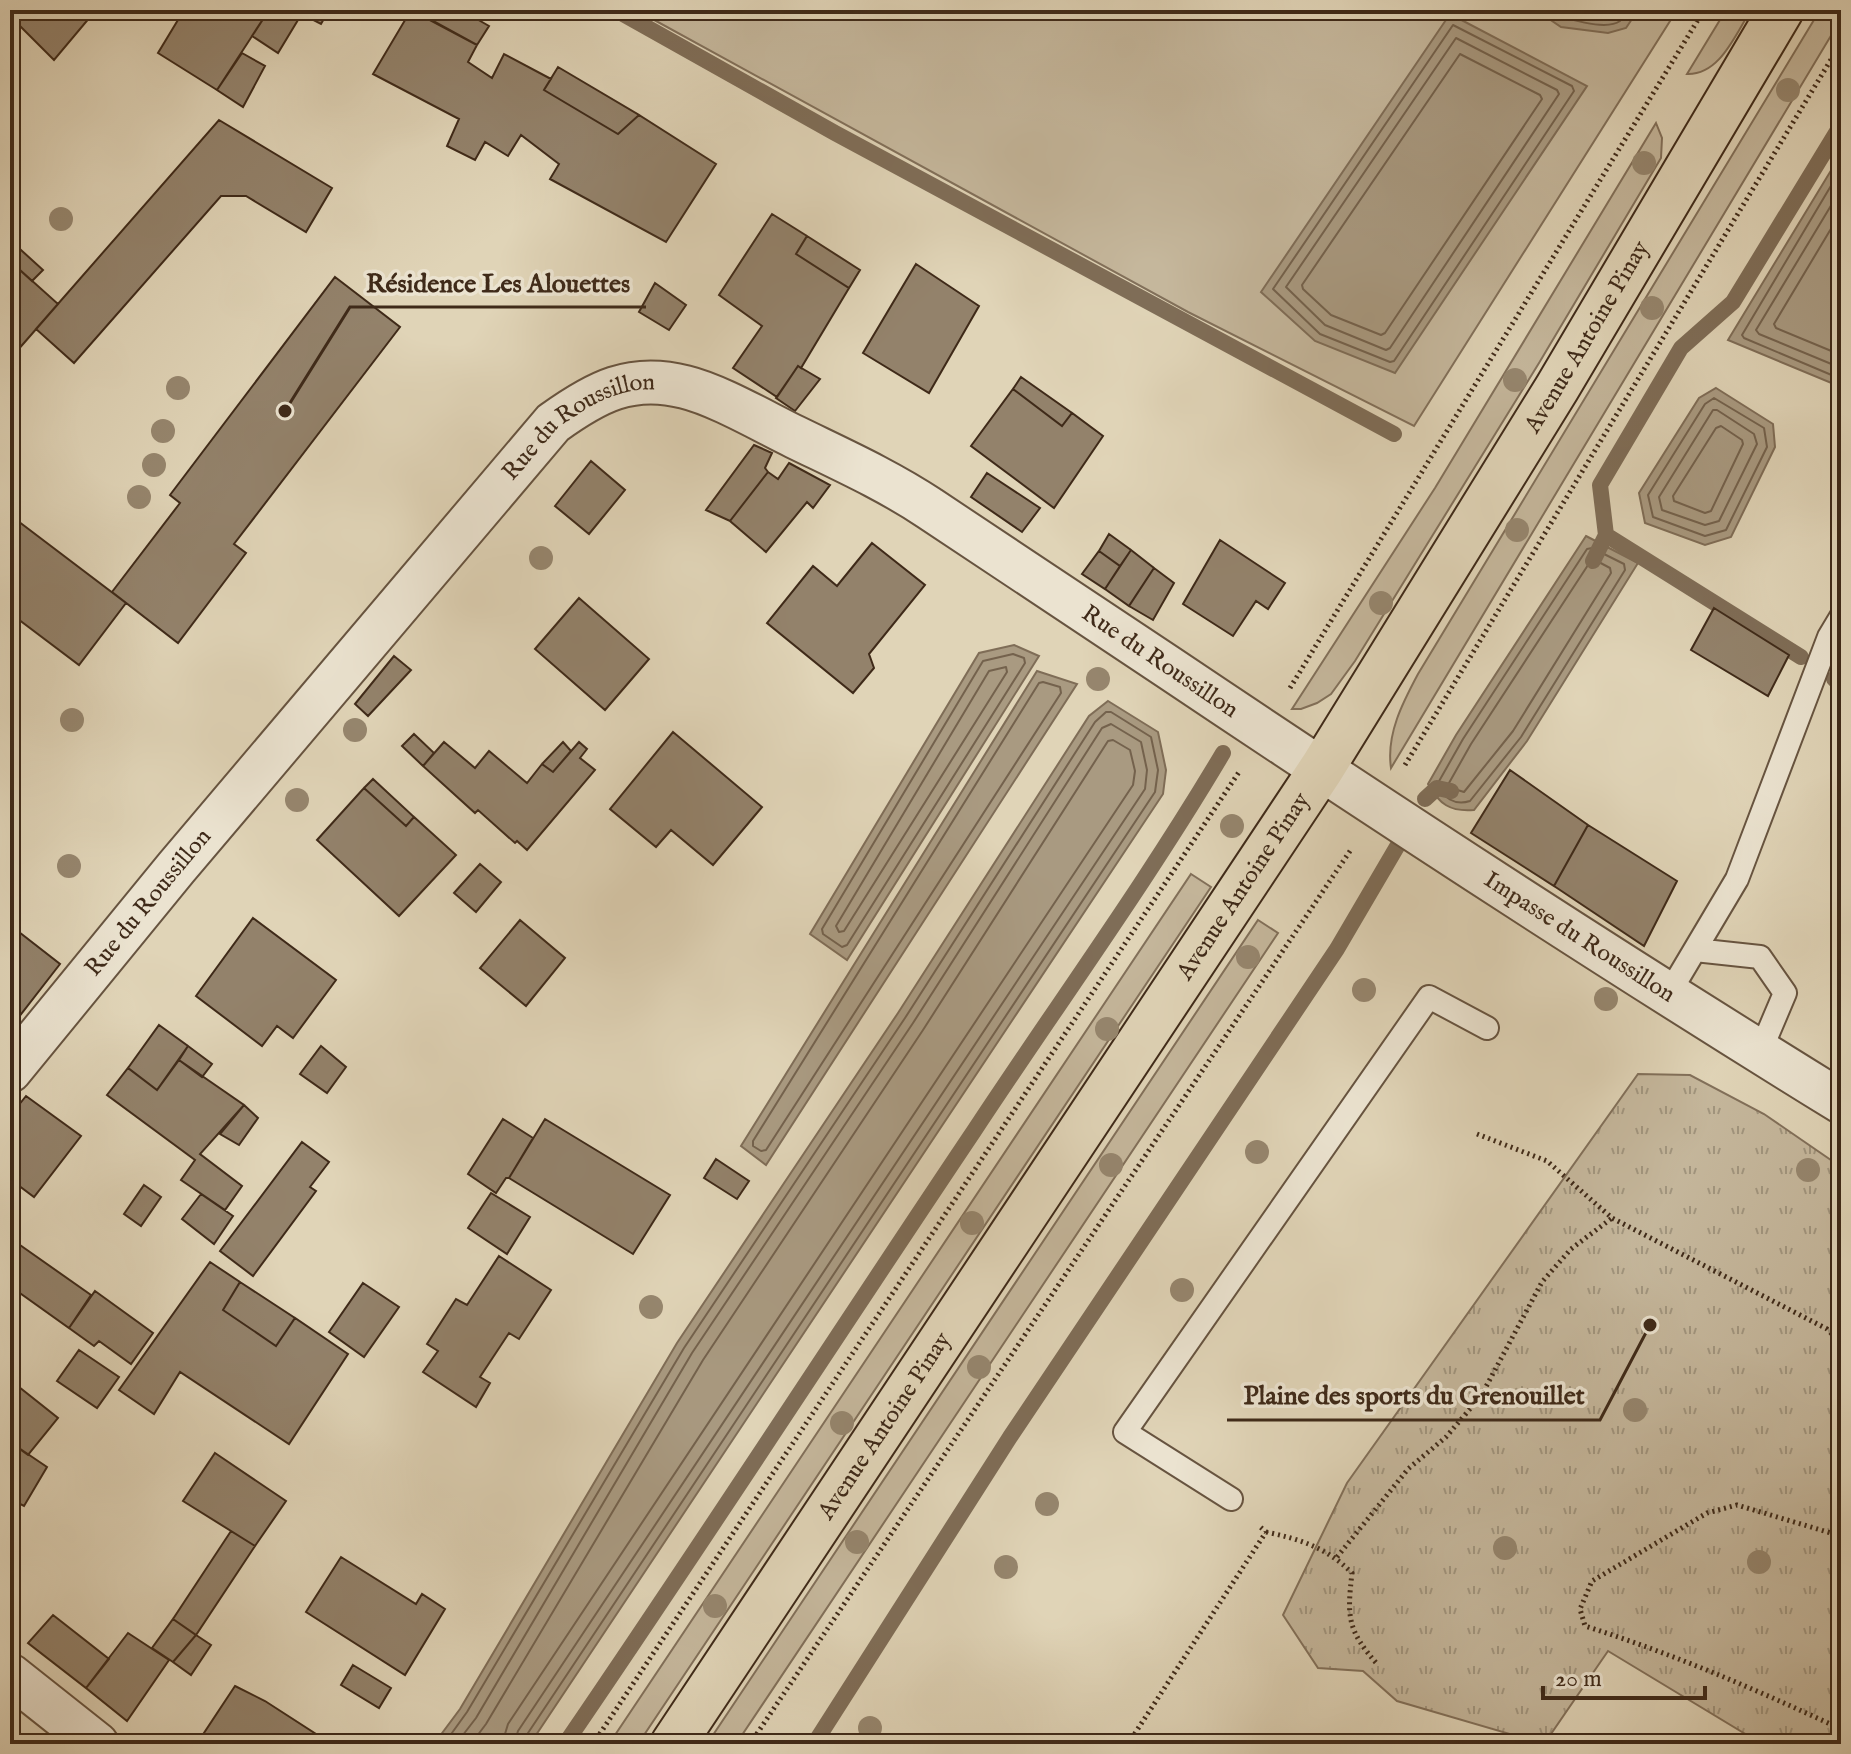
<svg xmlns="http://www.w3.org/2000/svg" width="1851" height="1754" font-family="'IM FELL English',serif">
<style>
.green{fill:#c5b79c;stroke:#82705a;stroke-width:2}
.park{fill:url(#park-tufts);stroke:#82705a;stroke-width:2}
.water{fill:#a99a81;stroke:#7f6d57;stroke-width:2}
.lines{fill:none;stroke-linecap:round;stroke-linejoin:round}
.shore{stroke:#74624d;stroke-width:2}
.stream{stroke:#7f6d57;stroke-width:16}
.building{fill:#93826b;stroke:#3f2a19;stroke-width:2}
.lane-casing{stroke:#675440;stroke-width:26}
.street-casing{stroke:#675440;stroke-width:46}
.primary-casing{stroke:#3f2a19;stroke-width:48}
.path{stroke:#3f2a19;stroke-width:5;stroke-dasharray:2 4;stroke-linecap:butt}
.lane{stroke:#ebe3d0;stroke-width:22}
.street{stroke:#ebe3d0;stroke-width:42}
.primary{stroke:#e0d4b7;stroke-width:44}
.tree{fill:#96866e}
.labels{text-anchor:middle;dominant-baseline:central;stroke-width:7;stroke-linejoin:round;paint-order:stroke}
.street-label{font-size:24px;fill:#3f2a19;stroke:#ebe3d0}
.leader{fill:none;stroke:#3f2a19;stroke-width:3}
.callout-dot{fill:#3f2a19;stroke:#ebe3d0;stroke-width:3}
.callout-label{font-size:26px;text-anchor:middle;font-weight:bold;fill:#3f2a19;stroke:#ebe3d0;stroke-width:7;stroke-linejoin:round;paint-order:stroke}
</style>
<defs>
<pattern id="park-tufts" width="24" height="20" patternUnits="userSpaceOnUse" patternTransform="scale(2)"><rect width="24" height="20" fill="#c5b79c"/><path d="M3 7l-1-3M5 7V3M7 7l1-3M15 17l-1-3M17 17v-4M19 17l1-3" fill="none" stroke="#a1957e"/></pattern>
</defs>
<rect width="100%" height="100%" fill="#e0d4b7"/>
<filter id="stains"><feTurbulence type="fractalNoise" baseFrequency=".0025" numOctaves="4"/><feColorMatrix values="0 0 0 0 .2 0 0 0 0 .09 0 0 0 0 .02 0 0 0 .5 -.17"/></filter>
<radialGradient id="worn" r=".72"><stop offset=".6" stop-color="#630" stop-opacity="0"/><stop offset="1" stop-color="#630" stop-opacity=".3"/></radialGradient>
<!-- green -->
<path class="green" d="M636 10H1677L1414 426 1188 312Z
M1726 10H1751C1735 35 1720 75 1687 74Z
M1820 10H1841V19L1391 768C1386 734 1403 702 1418 674Z
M1656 123 1662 138 1661 158 1539 363 1355 661 1331 694 1317 703 1301 709H1292L1435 488Z
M1191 874 1211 887 638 1744H609Z
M1258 920 1278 933 736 1744H707Z"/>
<!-- park -->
<path class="park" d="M1638 1074 1690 1075 1764 1114 1841 1167V1744H1762L1608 1651 1544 1744 1397 1701 1363 1671 1318 1668 1283 1615 1347 1483Z"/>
<!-- water -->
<path class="water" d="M1536 10H1638L1626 28 1608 33 1561 27Z
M1450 14 1587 86 1395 373 1315 341 1261 292Z
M1841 154V387L1728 340Z
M1716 388 1773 424 1775 447 1731 537 1705 545 1645 523 1639 493 1699 398Z
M1586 536 1638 563 1527 741 1474 810C1450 812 1439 804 1428 784L1456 735Z
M1014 645 1039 656 847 960 810 934 979 653Z
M1037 671 1077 684 766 1165 741 1146Z
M1108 701 1158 732 1166 770 1163 794 530 1744H434L460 1709 677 1343 898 1013 1089 716Z"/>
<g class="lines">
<!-- shore -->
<path class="shore" d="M1550 10C1563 19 1606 31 1620 21 1621 20 1627 11 1628 10
M1453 25 1572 86 1574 91 1394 361 1390 362 1320 334 1273 289Z
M1456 38 1557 90 1559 94 1390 348 1386 350 1325 325 1286 287Z
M1460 54 1540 95 1542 99 1385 333 1381 335 1331 315 1303 289 1302 285Z
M1841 169 1742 335 1744 338 1841 379
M1841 189 1756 330 1759 334 1841 368
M1841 212 1774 324 1776 328 1841 355
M1714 398 1764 428 1767 447 1726 530 1705 536 1653 517 1648 495 1705 404Z
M1713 410H1717L1754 434 1757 444 1719 521 1705 525 1662 510 1659 497Z
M1721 426 1742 440 1743 444 1711 511 1705 513 1674 501 1673 496 1716 428Z
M1592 548 1624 564 1625 570 1521 737 1470 801C1455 806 1442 798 1438 783L1463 739 1587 549Z
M1595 560 1610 568 1611 573 1513 731 1464 792 1451 788 1449 783 1471 744 1590 562Z
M1013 654 1024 658 1025 663 847 945 842 947 823 934 822 929 983 661Z
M1006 667 1007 672 844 931 839 932 836 926 989 671Z
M1043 682 1060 687 1061 693 766 1150 761 1151 753 1146V1141L1039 683Z
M444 1744 467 1712 684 1348 905 1018 1095 722 1106 712H1111L1151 737 1158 770 1155 792 526 1736 524 1744
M456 1744 476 1718 692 1353 913 1023 1102 728 1111 724 1141 742 1147 770 1145 789 518 1731 514 1744
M471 1744 486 1724 703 1360 923 1030 1108 741 1113 740 1130 750 1135 771 1133 785 508 1724 502 1744"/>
<!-- stream -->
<path class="stream" d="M616 10 835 133 1394 434
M1606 535 1801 657
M1593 561 1606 535 1600 485 1681 348 1733 302 1841 125
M1834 679 1841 684
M1425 799 1437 788 1451 791
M565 1744C704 1541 837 1335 974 1131 1057 1005 1146 883 1223 753
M814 1744 1010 1437 1337 949 1398 845"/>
</g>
<!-- building -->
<path class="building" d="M10 10H96L54 60 10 16Z
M184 10H269L217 90 158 53Z
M269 10H294L301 15 278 53 252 36Z
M294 10H329L321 24Z
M411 10 477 45 468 62 492 78 504 54 551 79 544 90 618 134 639 115 716 164 666 242 550 179 559 164 521 135 508 156 485 142 475 160 447 146 459 119 373 74Z
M413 10H461L489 26 477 45Z
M242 53 265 66 243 107 217 90Z
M558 67 639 115 618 134 544 90Z
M219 120 332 188 306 232 246 196H221L74 363 36 329Z
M772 214 807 236 796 254 849 288 801 368 798 366 777 397 733 368 762 326 719 295Z
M807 236 860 270 849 288 796 254Z
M10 240 43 270 32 281 10 261Z
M10 261 58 304 10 359Z
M916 264 979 306 929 393 863 353Z
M335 277 400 327 234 544 246 553 178 643 112 592 180 503 170 495Z
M655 283 686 305 669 330 639 312Z
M798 366 820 379 795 411 776 398Z
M1021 377 1072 413 1062 426 1013 389Z
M1013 389 1062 426 1072 413 1103 436 1054 508 971 446Z
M754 445 772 453 765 468 768 472 730 521 706 510Z
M591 461 625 490 589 534 555 506Z
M789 463 830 485 813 508 807 502 766 552 730 521 768 472 778 479Z
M987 473 1040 508 1022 532 971 497Z
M10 515 126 603 79 665 10 613Z
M1109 534 1131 550 1120 566 1099 551Z
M1220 540 1285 583 1268 609 1256 601 1233 636 1183 604Z
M872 543 925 585 869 654 874 668 853 693 767 623 813 566 837 586Z
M1131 550 1154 568 1129 606 1105 589Z
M1099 551 1120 566 1105 589 1082 574Z
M1154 568 1174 583 1153 620 1129 606Z
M579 598 649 659 605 710 535 649Z
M1714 608 1789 655 1768 696 1691 650Z
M1841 640V659L1832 653Z
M394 656 411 670 368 716 355 704Z
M673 732 762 807 713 865 671 830 656 847 610 809Z
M414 734 434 753 423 766 402 746Z
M444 742 475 768 489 751 527 783 542 764 553 772 579 742 587 749 580 758 595 770 527 850 517 841 515 843 478 810 475 813 423 766Z
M563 742 571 751 553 772 542 764Z
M1510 770 1588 825 1554 886 1471 833Z
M373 779 414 817 406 826 364 788Z
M364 788 406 826 414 817 456 855 399 916 317 840Z
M1588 825 1677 881 1644 946 1554 886Z
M480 864 501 882 476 912 454 893Z
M253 918 336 980 293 1038 277 1026 262 1046 196 996Z
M520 920 565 958 526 1006 480 968Z
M10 925 60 964 15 1022 10 1018Z
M159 1025 188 1046 157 1090 128 1068Z
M188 1046 212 1064 202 1077 179 1060Z
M321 1046 346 1067 327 1093 300 1074Z
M179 1060 244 1105 200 1154 242 1186 225 1210 181 1180 195 1160 107 1095 128 1068 157 1090Z
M26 1096 81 1136 34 1197 10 1179V1116Z
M244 1105 258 1118 239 1145 220 1134Z
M503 1119 533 1138 509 1178H506L496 1193 468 1174Z
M545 1119 670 1195 633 1254 509 1178Z
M302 1142 329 1162 310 1187 316 1191 253 1276 220 1251Z
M716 1159 749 1181 737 1199 704 1178Z
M144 1185 161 1197 141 1226 124 1214Z
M491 1193 530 1217 507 1254 468 1228Z
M201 1194 233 1216 214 1244 182 1219Z
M10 1238 91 1295 69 1328 10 1286Z
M499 1256 551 1290 519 1339 509 1333 480 1377 490 1383 476 1407 423 1372 438 1351 427 1344 456 1299 467 1305Z
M210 1262 240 1282 223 1310 276 1346 295 1318 348 1354 289 1444 180 1372 154 1414 119 1390Z
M240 1282 295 1318 276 1346 223 1310Z
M363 1283 399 1307 364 1357 329 1332Z
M95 1291 153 1333 131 1364 99 1341 94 1346 69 1328Z
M79 1350 119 1377 97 1408 57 1381Z
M14 1383 58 1418 28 1455 10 1442V1388Z
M10 1442 47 1467 24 1506 10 1499Z
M215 1453 286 1501 255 1546 183 1501Z
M231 1531 255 1546 196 1635 173 1619Z
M341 1557 416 1604 422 1594 445 1609 405 1675 306 1612Z
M53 1615 109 1659 86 1688 28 1643Z
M173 1619 196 1635 173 1662 152 1648Z
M128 1633 169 1660 127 1721 86 1688Z
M196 1635 211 1645 191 1675 173 1662Z
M353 1665 391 1688 379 1708 341 1685Z
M235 1686 265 1701 316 1734 308 1744H208L200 1739Z"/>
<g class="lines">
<defs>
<path id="lane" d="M1695 950 1760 957 1785 993 1760 1052
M1668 995 1737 879 1829 637 1841 617
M1231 1499 1125 1432 1429 997 1487 1028"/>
<g id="street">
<path id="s1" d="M10 1071 176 868 553 423C596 392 631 373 685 387 718 395 764 422 795 437 840 459 887 480 929 508 1009 561 1089 614 1168 667 1390 816 1614 962 1841 1102"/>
<path d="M10 1675 97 1744"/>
</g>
<g id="primary">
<path id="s2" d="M673 1744 1322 768 1557 388 1781 10"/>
</g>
</defs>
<!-- lane casing -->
<use href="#lane" class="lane-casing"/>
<!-- street casing -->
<use href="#street" class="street-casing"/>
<!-- primary casing -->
<use href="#primary" class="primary-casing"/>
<!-- path -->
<path class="path" d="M1290 688 1704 10
M1405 765 1841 43
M1477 1134 1547 1161 1612 1218 1827 1329 1841 1343
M1266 1532C1300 1539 1327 1548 1352 1573 1347 1617 1347 1630 1378 1665
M1841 1536 1737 1505 1707 1513 1592 1581 1580 1609 1585 1626C1676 1655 1755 1689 1841 1729
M1337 1557 1408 1469 1446 1437 1481 1396 1542 1282 1571 1249 1612 1218
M593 1744 1239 772
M750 1744 1352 848
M1128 1744 1266 1532 1258 1525"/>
<!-- lane -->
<use href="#lane" class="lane"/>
<!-- street -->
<use href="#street" class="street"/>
<!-- primary -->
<use href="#primary" class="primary"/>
</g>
<!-- trees -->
<g class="tree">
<circle cx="1788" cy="90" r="12"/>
<circle cx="1644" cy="163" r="12"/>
<circle cx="61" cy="219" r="12"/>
<circle cx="1652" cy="308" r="12"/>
<circle cx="1515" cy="380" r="12"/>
<circle cx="178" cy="388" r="12"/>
<circle cx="163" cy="431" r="12"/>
<circle cx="154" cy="465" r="12"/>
<circle cx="139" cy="497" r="12"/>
<circle cx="1517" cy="530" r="12"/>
<circle cx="541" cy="558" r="12"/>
<circle cx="1381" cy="603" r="12"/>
<circle cx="1098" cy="679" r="12"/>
<circle cx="72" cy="720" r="12"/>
<circle cx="355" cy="730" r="12"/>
<circle cx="297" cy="800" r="12"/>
<circle cx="1232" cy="826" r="12"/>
<circle cx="69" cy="866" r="12"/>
<circle cx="1248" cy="957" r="12"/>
<circle cx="1364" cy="990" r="12"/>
<circle cx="1606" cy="999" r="12"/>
<circle cx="1107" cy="1029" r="12"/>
<circle cx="1257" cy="1152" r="12"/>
<circle cx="1111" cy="1165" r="12"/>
<circle cx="1808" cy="1170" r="12"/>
<circle cx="972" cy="1223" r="12"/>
<circle cx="1182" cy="1290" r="12"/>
<circle cx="651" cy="1307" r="12"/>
<circle cx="979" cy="1367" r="12"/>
<circle cx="1635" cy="1410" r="12"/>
<circle cx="842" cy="1423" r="12"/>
<circle cx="1047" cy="1504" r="12"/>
<circle cx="857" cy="1542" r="12"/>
<circle cx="1505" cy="1548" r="12"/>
<circle cx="1759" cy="1562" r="12"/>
<circle cx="1006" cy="1567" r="12"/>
<circle cx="715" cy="1606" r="12"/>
<circle cx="870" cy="1728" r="12"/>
</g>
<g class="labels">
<!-- street labels -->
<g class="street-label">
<text stroke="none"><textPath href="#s2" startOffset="1678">Avenue Antoine Pinay</textPath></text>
<text stroke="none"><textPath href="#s1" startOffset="866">Rue du Roussillon</textPath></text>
<text stroke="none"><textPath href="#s1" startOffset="1538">Rue du Roussillon</textPath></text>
<text stroke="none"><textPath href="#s2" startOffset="1030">Avenue Antoine Pinay</textPath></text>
<text stroke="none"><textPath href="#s1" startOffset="218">Rue du Roussillon</textPath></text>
<text stroke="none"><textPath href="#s1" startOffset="2040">Impasse du Roussillon</textPath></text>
<text stroke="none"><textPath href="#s2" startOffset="382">Avenue Antoine Pinay</textPath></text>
</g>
</g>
<!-- callouts -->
<path class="leader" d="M285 411L350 307H646M1650 1325L1600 1420H1227"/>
<g class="callout-dot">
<circle cx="285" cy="411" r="8"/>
<circle cx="1650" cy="1325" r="8"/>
</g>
<g class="callout-label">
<text x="498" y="292">Résidence Les Alouettes</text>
<text x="1414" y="1404">Plaine des sports du Grenouillet</text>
</g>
<!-- margin -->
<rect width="1851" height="1754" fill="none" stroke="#e0d4b7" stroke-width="40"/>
<rect x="12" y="12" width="1827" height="1730" fill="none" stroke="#3f2a19" stroke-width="4"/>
<rect x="20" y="20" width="1811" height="1714" fill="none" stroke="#3f2a19" stroke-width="2"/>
<!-- scale -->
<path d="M1543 1686v12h162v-12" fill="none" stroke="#3f2a19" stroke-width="4"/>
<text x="1555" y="1686" font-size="24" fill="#3f2a19" stroke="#ebe3d0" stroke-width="6" paint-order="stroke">20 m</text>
<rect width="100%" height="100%" filter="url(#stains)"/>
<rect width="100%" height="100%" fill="url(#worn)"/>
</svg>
